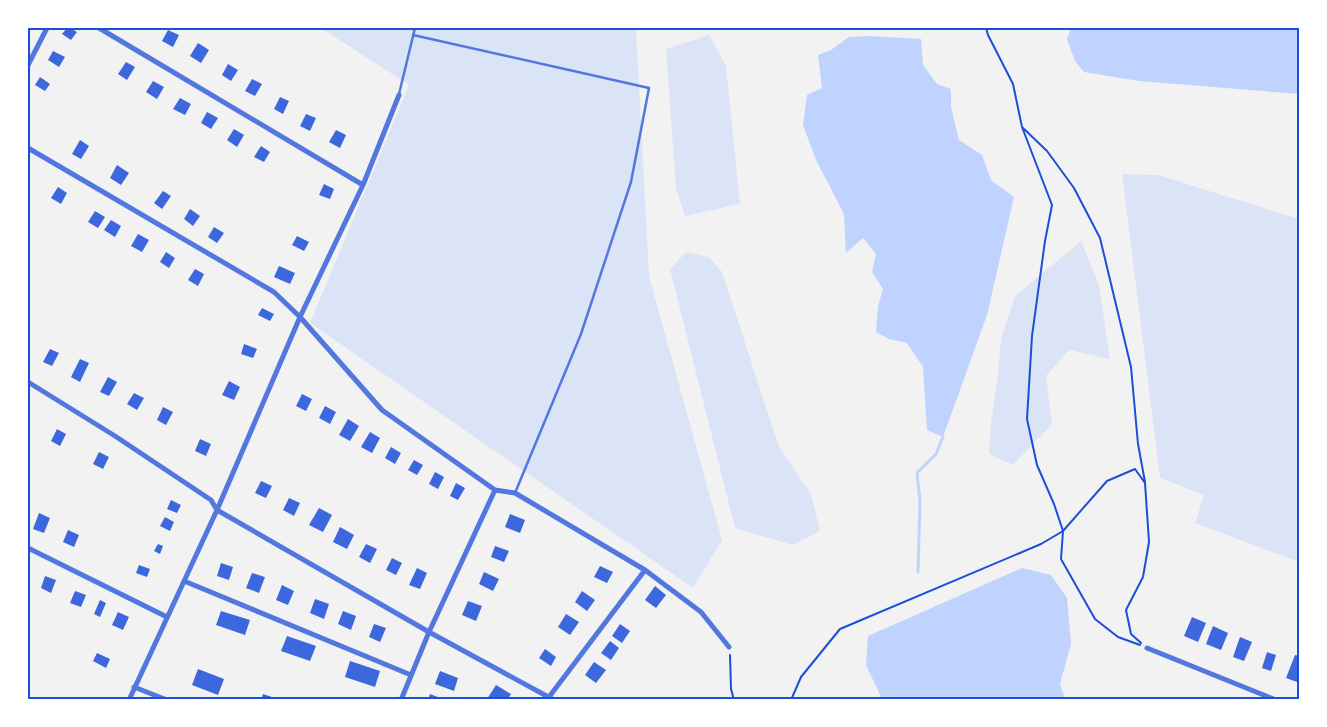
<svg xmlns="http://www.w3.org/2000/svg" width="1327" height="727" font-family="'Fira Sans Condensed',sans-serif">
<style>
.green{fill:#dbe4f7}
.water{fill:#bfd3fe}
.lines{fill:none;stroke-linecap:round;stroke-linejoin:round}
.stream{stroke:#bfd3fe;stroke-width:3}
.building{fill:#3d67dc}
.path{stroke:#1d4ed8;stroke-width:2}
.service{stroke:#5277de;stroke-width:2.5}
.minor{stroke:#5277de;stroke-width:5}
.neatline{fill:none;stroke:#1d4ed8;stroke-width:2}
</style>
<rect width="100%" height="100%" fill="#f2f2f2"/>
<!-- green -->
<path class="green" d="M321 28H636L649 276 722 540 693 588 310 323 409 85Z
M709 35 726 66 740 204 685 216 676 189 666 49Z
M1122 174 1158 175 1299 219V562L1195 523 1204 495 1160 478Z
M1081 241 1099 285 1110 359 1069 350 1046 376 1052 424 1013 465 989 454 991 423 998 375 1001 339 1015 296Z
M686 252 709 257 722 272 779 447 811 494 820 531 793 545 735 528 670 269Z"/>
<!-- water -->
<path class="water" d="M1071 28H1299V94L1139 81 1084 72 1075 61 1067 39Z
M869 36 921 39 923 65 937 84 951 89V107L959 140 982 155 991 180 1014 197 987 315 943 437 927 430 923 367 907 343 889 339 876 332 878 306 883 289 872 272 876 254 863 238 846 253 844 214 816 160 803 125 807 95 822 88 818 55 831 50 849 37Z
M1022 568 1051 575 1067 598 1071 644 1060 684 1065 699H882L866 665 868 636Z"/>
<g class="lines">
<!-- stream -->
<path class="stream" d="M918 572 920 501 917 473 936 454 943 437"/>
</g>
<!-- building -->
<path class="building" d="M67 28H70L77 32 71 40 62 34Z
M168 30 179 35 173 47 162 41Z
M198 43 209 50 201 63 190 56Z
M53 51 65 57 59 67 48 60Z
M126 62 135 67 127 80 118 74Z
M228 64 238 70 231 81 222 75Z
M40 77 50 84 45 91 35 85Z
M252 79 262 84 255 96 245 91Z
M153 81 164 87 157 99 146 92Z
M280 97 289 101 283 114 274 109Z
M180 98 191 104 185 115 173 109Z
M207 112 218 118 211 129 201 123Z
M306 114 316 118 310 131 300 126Z
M234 129 244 135 237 147 227 140Z
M336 130 346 135 340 148 329 142Z
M80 140 89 146 81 159 72 154Z
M261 146 270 152 264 162 254 157Z
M117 165 129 173 121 185 110 178Z
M324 184 334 189 330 199 319 195Z
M58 187 67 193 61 204 51 198Z
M163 191 171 196 162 209 154 203Z
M190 209 200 216 193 226 184 219Z
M95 211 105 217 98 228 88 222Z
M111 220 121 226 115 237 104 230Z
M214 227 224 233 217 243 208 237Z
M138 234 149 240 142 252 131 246Z
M297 236 309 242 304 251 292 245Z
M166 252 175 258 169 268 160 262Z
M279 266 295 273 290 284 274 277Z
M195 269 204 274 198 286 188 280Z
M262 308 274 314 270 321 258 315Z
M244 344 257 349 253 358 241 354Z
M50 349 59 353 52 366 43 362Z
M80 359 89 363 80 382 71 377Z
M108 377 117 382 109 396 100 392Z
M229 381 240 387 234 400 222 395Z
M134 393 144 398 137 410 127 404Z
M302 394 312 399 306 411 296 406Z
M325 406 336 412 330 424 319 418Z
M163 407 173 412 166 425 157 420Z
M348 419 359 426 350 441 339 435Z
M57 429 66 434 60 446 51 441Z
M370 432 380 438 372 453 361 447Z
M200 439 211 444 206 456 195 451Z
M391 447 401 453 395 464 385 458Z
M99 452 109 457 103 469 93 464Z
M414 460 423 465 417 475 408 470Z
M435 472 444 477 438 489 429 484Z
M261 481 272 486 266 498 255 493Z
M456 483 465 488 458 500 450 496Z
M289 498 300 503 294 516 283 510Z
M171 500 181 505 177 513 167 509Z
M319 508 332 515 323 532 309 525Z
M39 513 50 518 44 533 33 529Z
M510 514 525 520 520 533 505 527Z
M165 517 174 522 170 531 160 526Z
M340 527 354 535 347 549 333 542Z
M68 530 79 535 74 547 63 542Z
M158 544 163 546 160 554 154 551Z
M366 544 377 549 370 563 359 557Z
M495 546 509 551 504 562 491 557Z
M392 558 402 563 396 575 386 570Z
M221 563 233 567 229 580 217 576Z
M139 565 150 569 147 577 136 573Z
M600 566 613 572 607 583 594 577Z
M417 568 427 573 420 589 409 585Z
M484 572 499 579 493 591 479 584Z
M252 573 265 577 259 593 246 588Z
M45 576 56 580 51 593 41 588Z
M282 585 294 591 288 605 276 600Z
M655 586 666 595 656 608 645 600Z
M75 591 86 595 81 607 70 603Z
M582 591 595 600 587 611 575 602Z
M315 599 329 604 324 619 310 613Z
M100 600 106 603 100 617 94 614Z
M468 601 482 606 476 621 462 615Z
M221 611 250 620 245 635 216 625Z
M343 611 356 616 351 630 338 624Z
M118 612 129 617 123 630 112 625Z
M566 614 579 622 570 635 558 627Z
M1192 617 1206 623 1198 642 1184 636Z
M374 624 386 628 380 642 369 637Z
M620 624 630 631 622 643 612 636Z
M1213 626 1228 633 1221 650 1206 644Z
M287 636 316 646 310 661 281 651Z
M1240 637 1252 642 1244 661 1233 657Z
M610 641 619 648 611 660 601 653Z
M545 649 556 657 551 666 539 658Z
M1267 652 1276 655 1271 671 1262 668Z
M97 653 110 659 106 668 93 661Z
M1295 655 1300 656V676L1297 682 1286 678Z
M350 661 380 671 375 687 345 677Z
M594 662 606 670 596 683 585 675Z
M198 669 224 679 218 695 192 685Z
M440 671 458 678 454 691 435 684Z
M496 685 511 694 507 700 487 699Z
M263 694 278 699V700H261Z
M430 694 443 699V700H428Z"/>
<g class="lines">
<!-- path -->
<path class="path" d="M986 28 988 35 1013 84 1022 127 1047 151 1074 188 1100 238 1131 367 1138 444 1145 482
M1022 127 1052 205 1045 241 1032 336 1027 419 1037 465 1054 504 1063 531 1061 559 1095 619 1118 637 1140 645
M730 655 731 689 734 700
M791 700 801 677 840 629 1041 544 1063 531 1107 481 1135 469 1145 483 1149 542 1143 577 1126 610 1131 634 1141 643"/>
<!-- service -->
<path class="service" d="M413 35 649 88 631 182 581 334 515 493
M399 94 415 28"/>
<!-- minor -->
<path class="minor" d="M99 28 363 185
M28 65 47 28
M28 148 274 292 300 317 382 410 495 490 515 493 645 570 701 612 729 647
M28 382 115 436 211 500 217 510 429 632 554 700
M28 548 167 617
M184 581 411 675
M1147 648 1276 700
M134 687 167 700
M549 697 645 570
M129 700 217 510 300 317 363 185 399 95
M401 700 429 632 495 490"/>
</g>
<!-- border -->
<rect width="1327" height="727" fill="none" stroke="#ffffff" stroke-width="58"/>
<rect x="29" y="29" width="1269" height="669" class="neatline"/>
</svg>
